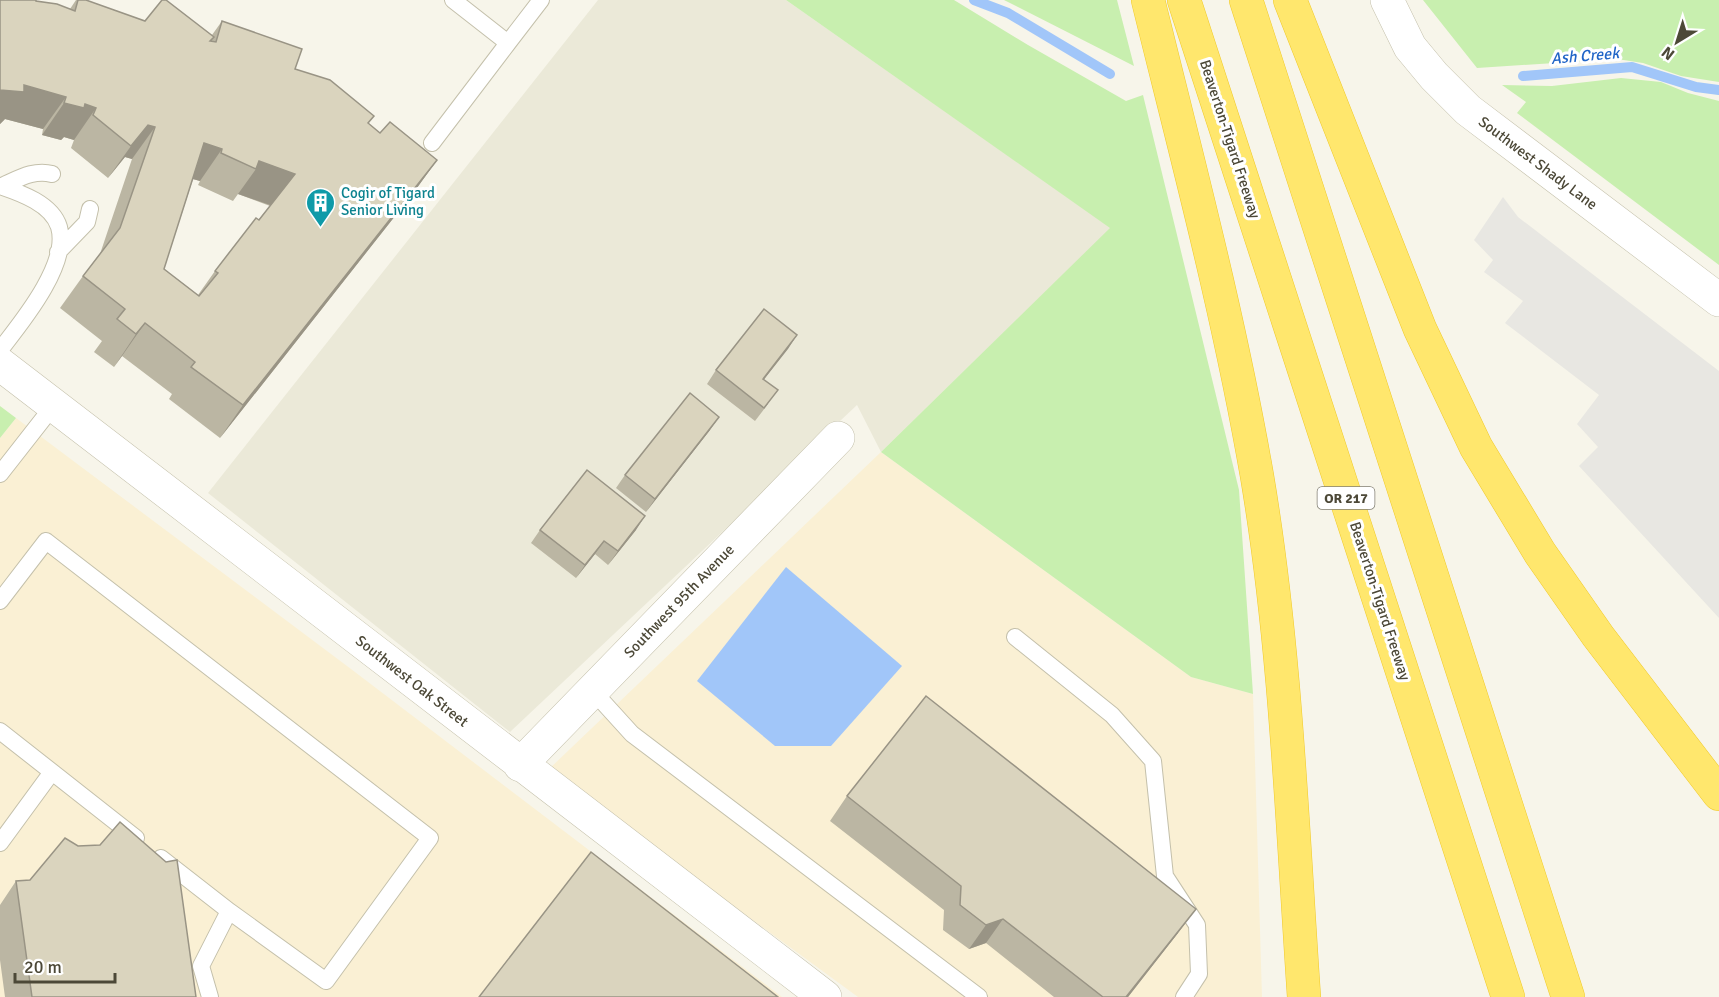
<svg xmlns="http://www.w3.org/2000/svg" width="1719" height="997" font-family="Signika,sans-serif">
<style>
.residential{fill:#ebe9d8}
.commercial{fill:#faf0d4}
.green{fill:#c8efaf}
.parking{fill:#e8e7e2}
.water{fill:#a1c6f9}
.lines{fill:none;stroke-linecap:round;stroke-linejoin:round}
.stream{stroke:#a1c6f9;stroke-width:10}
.lane-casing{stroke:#c4c0ab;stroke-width:18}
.street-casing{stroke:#c4c0ab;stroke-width:34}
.highway-casing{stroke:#f0c92b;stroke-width:34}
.lane{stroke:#fff;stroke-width:16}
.street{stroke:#fff;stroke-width:33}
.highway{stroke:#ffe76d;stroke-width:33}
.wall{fill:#bbb6a3;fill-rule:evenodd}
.shaded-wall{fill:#999485}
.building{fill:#dad4be;stroke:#999485;stroke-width:1.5;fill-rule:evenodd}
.labels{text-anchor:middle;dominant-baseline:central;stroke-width:6;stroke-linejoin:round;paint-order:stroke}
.shield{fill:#fff;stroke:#827f73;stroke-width:1.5}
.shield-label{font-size:14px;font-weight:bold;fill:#4c4837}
.street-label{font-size:15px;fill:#4c4837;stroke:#fff}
.culture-label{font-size:15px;fill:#0d838f;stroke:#fff;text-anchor:start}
.water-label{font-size:16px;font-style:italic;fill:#2165c7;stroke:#fff}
</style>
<rect width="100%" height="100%" fill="#f7f5ea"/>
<!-- residential -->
<path class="residential" d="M598 0H786L1111 228 881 452 857 405 510 732 208 493Z"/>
<!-- commercial -->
<path class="commercial" d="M16 418 351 669 782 997H0V438Z
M881 452 1191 677 1253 694 1262 997H858L548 770Z"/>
<!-- green -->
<path class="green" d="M786 0H954L1028 45 1126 101 1143 95 1239 490 1253 694 1191 677 881 452 1110 228Z
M1004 0H1117L1134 66Z
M1423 0H1719V82L1681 76 1643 63 1617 59 1477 68Z
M1621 78 1661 82 1688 93 1719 101V265L1517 113 1526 102 1502 85 1552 86Z
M0 406 16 418 0 438Z"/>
<!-- parking -->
<path class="parking" d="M1503 197 1518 217 1719 371V618L1579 466 1598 447 1577 424 1599 395 1505 323 1523 301 1484 272 1493 260 1474 240Z"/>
<!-- water -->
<path class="water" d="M786 567 902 666 831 746H775L697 681Z"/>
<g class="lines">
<!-- stream -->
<path class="stream" d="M974 0 1008 13 1110 74
M1523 76 1632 67 1696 87 1719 90"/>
<defs>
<path id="lane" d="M508 43 541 0
M432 143 508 43 453 0
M0 186C21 193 52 204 59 227 70 264 21 323 0 350
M2 186C18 179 34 169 52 174
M58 252 87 222 90 209
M0 474 54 405
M0 601 46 541 430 838 326 981 229 911
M1015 637 1112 715 1153 761 1165 876 1197 925 1199 974 1184 997
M592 690 632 734 979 997
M0 731 136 838
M0 843 52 772
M161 858 229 911 201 966 210 997"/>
<path id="street" d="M1387 0 1410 47 1434 76 1468 110 1719 300
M0 364 825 997
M520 765 838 438"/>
<path id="highway" d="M1148 0C1187 158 1229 315 1257 476 1286 648 1292 823 1304 997
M1184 0 1508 997
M1246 0 1568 997
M1290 0 1420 329 1476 447 1540 553 1598 636 1719 794"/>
</defs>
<!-- lane casing -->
<use href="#lane" class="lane-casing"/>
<!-- street casing -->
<use href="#street" class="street-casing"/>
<!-- highway casing -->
<use href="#highway" class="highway-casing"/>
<!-- lane -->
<use href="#lane" class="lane"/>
<!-- street -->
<use href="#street" class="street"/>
<!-- highway -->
<use href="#highway" class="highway"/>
</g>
<!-- wall -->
<path class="wall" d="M0 0 36 1 70 9 76 0H86L145 21 212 35 222 21 295 69 380 133 437 160 414 192 220 438 169 399 172 394 122 356 114 367 94 352 102 341 60 308 83 276 100 254 132 159 125 157 108 178 71 148 74 140 64 137 61 140 42 135 43 129 5 119 0 124ZM193 179 200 181 198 185 233 201 238 194 270 206 215 271 198 295 164 269Z
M797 335 764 379 768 404 755 421 707 384 716 370Z
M710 430 646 512 616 488 625 475Z
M540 530H636L608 565 595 554 576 578 531 543Z
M847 796 1178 933 1128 997H1054L986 943 969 949 943 930 944 910 830 821Z
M16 881 196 997H5L0 960V905Z"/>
<!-- shaded-wall -->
<path class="shaded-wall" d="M24 85 66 97 43 129 5 119 0 124V90Z
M64 103 85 104 96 108 74 140 64 137 61 140 42 135Z
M148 125 155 127 132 159 125 157 108 178 131 146Z
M204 143 222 149 200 181 182 176Z
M437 160 414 192 220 438 243 405Z
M259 161 295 174 273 206 238 194 256 169Z
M145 323 122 356 114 367 136 334Z
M797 335 788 349 754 392 763 379Z
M719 417 710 430 646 512 655 499Z
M645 516 636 530 608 565 618 551Z
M604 541 595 554 576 578 585 565Z
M1196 909 1178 933 1128 997H1126Z
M1003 919 986 943 969 949 986 925Z"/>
<!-- building -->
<path class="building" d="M0 0H36V1L57 4 75 11 78 0H86L145 21 162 0H166L214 37 210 41 216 42 222 21 302 49 295 69 330 80 374 116 368 123 380 133 390 122 437 160 243 405 191 367 195 362 145 323 136 334 117 319 125 309 83 276 120 228 155 127 148 125 131 146 93 115 96 108 85 104 84 108 64 103 66 97 24 85V92L0 90ZM204 143 222 149 221 153 256 169 259 161 295 174 259 220 256 218 215 271 218 273 199 296 164 269Z
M764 309 797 335 763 379 778 390 764 408 716 370Z
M690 393 719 417 655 499 625 475Z
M587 470 645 516 618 551 604 541 585 565 540 530Z
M926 696 1196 909 1126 997H1103L1003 919 986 925 960 905 961 886 847 796Z
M120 822 166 862 177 860 196 997H32L16 881 30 880 65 838 78 846 100 845Z
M591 852 778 997H479Z"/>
<!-- icons -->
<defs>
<symbol id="building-pin" viewBox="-11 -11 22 30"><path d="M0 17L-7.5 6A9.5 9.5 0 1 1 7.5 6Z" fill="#0f9aa8" stroke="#fff"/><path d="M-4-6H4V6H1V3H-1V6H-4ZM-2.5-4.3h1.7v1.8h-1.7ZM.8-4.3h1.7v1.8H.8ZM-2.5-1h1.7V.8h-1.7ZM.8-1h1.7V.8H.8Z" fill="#fff"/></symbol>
</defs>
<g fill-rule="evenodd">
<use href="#building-pin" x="304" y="186" width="33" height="45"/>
</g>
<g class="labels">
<!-- shield labels -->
<rect class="shield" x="1317.5" y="487" width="57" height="22" rx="4.5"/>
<g class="shield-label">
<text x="1346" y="498">OR 217</text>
</g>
<!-- street labels -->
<g class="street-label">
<text transform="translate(1230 139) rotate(72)">Beaverton-Tigard Freeway</text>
<text transform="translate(1538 163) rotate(37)">Southwest Shady Lane</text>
<text transform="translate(679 601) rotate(-46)">Southwest 95th Avenue</text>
<text transform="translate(1380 601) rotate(72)">Beaverton-Tigard Freeway</text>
<text transform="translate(412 681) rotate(38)">Southwest Oak Street</text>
</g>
<!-- culture labels -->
<g class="culture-label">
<text x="341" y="193">Cogir of Tigard<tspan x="341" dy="17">Senior Living</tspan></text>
</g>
<!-- water labels -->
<g class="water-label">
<text transform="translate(1585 56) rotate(-5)">Ash Creek</text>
</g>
</g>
<!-- north arrow -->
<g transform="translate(1677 42) rotate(218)" stroke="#ffffff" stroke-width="4.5" paint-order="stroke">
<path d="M0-4.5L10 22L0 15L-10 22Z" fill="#4c4837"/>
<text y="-9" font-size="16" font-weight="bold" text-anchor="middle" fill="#4c4837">N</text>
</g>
<!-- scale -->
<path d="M15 973v9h100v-9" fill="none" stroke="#4c4837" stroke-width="3"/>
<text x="24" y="973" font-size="18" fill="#4c4837" stroke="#ffffff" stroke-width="4.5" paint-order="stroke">20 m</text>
</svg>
